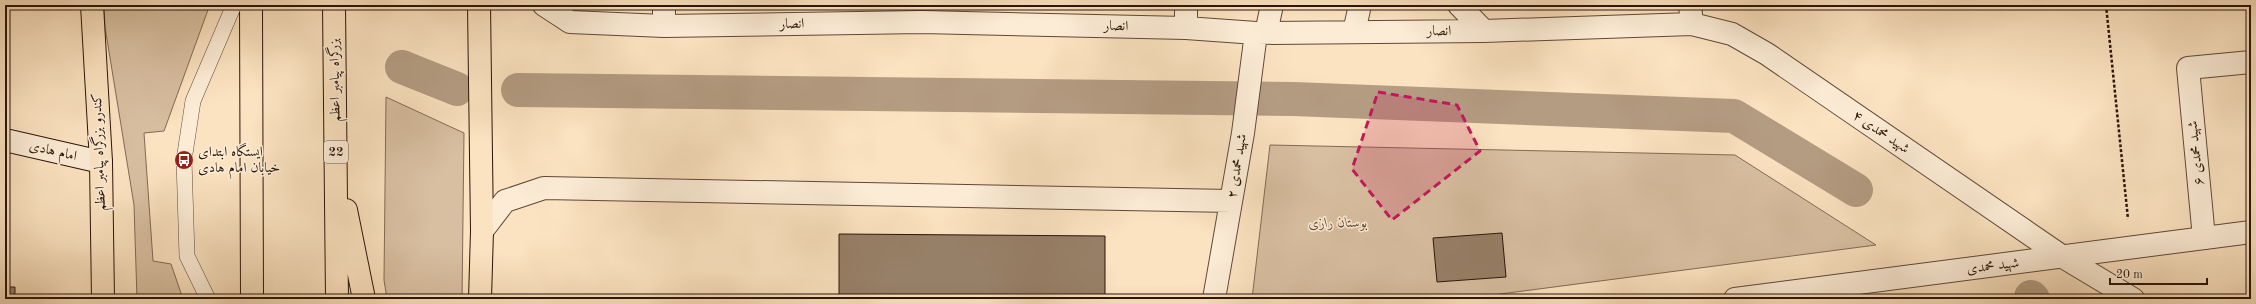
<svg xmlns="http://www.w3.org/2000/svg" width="2256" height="304" font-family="'Old Standard TT',Amiri,serif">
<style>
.green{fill:#d8bfa1;stroke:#826a55}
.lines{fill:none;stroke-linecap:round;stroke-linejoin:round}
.canal{stroke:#b49c82;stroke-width:34}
.building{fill:#978068;stroke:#2b1509}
.service-casing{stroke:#5f4837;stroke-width:16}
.minor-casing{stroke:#5f4837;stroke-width:24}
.tertiary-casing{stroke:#5f4837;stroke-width:24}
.secondary-casing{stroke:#2b1509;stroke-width:24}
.trunk-casing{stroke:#2b1509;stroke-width:24}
.path{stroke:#2b1509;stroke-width:2.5;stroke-dasharray:3 2;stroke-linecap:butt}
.service{stroke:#fcecd6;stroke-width:15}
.minor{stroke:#fcecd6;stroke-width:22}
.tertiary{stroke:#fcecd6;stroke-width:22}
.secondary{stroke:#fcecd6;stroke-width:22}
.trunk{stroke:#fbe2c0;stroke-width:22}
.marked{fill:#c2185b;fill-opacity:0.2;stroke:#c2185b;stroke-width:3;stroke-dasharray:8 5;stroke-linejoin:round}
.labels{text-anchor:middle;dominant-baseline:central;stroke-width:3;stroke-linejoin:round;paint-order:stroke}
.shield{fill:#fcecd6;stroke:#6a5646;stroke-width:1}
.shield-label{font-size:13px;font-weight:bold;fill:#2b1509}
.street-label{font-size:14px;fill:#2b1509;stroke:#fcecd6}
.poi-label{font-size:14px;fill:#2b1509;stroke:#fcecd6;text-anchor:start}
.park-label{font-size:14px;font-style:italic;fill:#5f4837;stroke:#fcecd6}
</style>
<rect width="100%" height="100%" fill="#fbe2c0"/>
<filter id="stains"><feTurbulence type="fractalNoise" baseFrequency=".005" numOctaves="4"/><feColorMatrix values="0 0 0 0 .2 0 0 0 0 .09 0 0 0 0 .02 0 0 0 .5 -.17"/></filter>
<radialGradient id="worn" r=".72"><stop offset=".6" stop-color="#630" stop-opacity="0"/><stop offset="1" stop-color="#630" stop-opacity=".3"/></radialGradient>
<!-- green -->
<path class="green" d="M104 5H203L209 7 164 131 144 133 153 261 171 264 183 299H137L134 205 105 27Z
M386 97 464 133 462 299H387L384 280Z
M1270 145 1735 155 1876 245 1462 299H1252Z"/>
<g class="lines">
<!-- canal -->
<path class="canal" d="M402 67 457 89
M518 90 1293 99 1734 116 1856 190
M2031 297 2033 299"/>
</g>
<!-- building -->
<path class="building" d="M1502 233 1506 277 1437 282 1433 238Z
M839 234 1105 236V299H839Z
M5 287H15V299H5Z"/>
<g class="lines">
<defs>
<path id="service" d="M208 299 187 256 184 160 193 101 234 5"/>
<path id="minor" d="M544 5 570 22 664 26 922 22 1186 28 1256 33 1484 31 1692 24 1732 34 1767 54 2063 257 2133 299
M664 5V26
M1186 5V28
M1459 5 1484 31
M1690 5 1692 24
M1354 32 1360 5
M1266 33 1272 5
M482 231 505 201 544 188 1231 201
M2204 238 2188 68 2251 62
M1214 299 1243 133 1256 33"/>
<path id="tertiary" d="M1735 299 2251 232"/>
<path id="secondary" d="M5 140 101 162"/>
<path id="trunk" d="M92 5 101 162 103 299
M251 5 252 299
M334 5 337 299
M479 5 482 231 480 299
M346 210 364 299"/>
</defs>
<!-- service casing -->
<use href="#service" class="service-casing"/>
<!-- minor casing -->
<use href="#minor" class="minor-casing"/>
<!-- tertiary casing -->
<use href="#tertiary" class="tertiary-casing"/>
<!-- secondary casing -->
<use href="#secondary" class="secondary-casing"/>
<!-- trunk casing -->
<use href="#trunk" class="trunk-casing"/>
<!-- path -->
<path class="path" d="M2106 5 2128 219"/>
<!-- service -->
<use href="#service" class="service"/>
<!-- minor -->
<use href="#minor" class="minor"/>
<!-- tertiary -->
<use href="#tertiary" class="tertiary"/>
<!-- secondary -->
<use href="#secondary" class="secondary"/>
<!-- trunk -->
<use href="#trunk" class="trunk"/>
</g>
<!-- marked area -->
<path class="marked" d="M1378 92 1457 105 1480 151 1392 220 1352 169Z"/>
<!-- icons -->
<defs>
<symbol id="bus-disc" viewBox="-11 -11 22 22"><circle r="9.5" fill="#8f2418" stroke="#fcecd6"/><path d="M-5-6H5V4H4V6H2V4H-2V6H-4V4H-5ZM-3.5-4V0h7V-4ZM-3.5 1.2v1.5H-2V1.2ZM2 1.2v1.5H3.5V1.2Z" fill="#fff"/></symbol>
</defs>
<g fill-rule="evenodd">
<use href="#bus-disc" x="173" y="149" width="22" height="22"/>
</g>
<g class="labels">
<!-- shield labels -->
<rect class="shield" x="324" y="141" width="24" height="22" rx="3"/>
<g class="shield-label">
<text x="336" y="152">22</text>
</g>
<!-- street labels -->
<g class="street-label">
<text transform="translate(792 24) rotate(-1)">انصار</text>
<text transform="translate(1116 26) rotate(1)">انصار</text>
<text x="1439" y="31">انصار</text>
<text transform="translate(335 80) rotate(-91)">بزرگراه پیامبر اعظم</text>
<text transform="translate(1881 132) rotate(34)">شهید محمدی ۴</text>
<text transform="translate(53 151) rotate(13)">امام هادی</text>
<text transform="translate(99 152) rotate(-92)">کندرو بزرگراه پیامبر اعظم</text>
<text transform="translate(2196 153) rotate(-96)">شهید محمدی ۶</text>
<text transform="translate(1237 166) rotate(-81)">شهید محمدی ۲</text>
<text transform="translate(1993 266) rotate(-7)">شهید محمدی</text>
</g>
<!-- poi labels -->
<g class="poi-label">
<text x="198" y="152">ایستگاه ابتدای<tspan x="198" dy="16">خیابان امام هادی</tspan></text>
</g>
<!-- park labels -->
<g class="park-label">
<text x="1338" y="223">بوستان رازی</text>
</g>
</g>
<!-- margin -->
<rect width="2256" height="304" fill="none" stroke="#fbe2c0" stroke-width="20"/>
<rect x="6" y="6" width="2244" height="292" fill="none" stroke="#2b1509" stroke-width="2"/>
<rect x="10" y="10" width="2236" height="284" fill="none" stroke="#2b1509"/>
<!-- scale -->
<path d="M2110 278v6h97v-6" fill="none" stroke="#2b1509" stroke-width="2"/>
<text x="2116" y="278" font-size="12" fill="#2b1509" stroke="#fcecd6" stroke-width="3" paint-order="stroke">20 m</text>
<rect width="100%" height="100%" filter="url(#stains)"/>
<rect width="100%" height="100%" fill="url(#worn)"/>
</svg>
